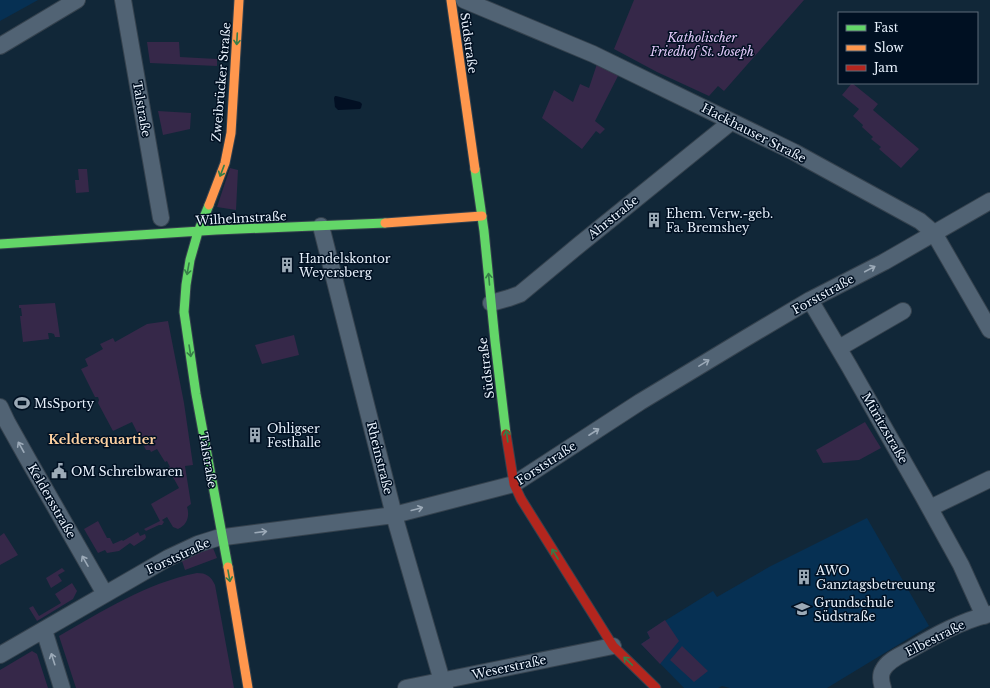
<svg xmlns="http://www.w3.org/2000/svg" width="990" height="688" font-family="'Libre Baskerville',serif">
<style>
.built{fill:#063053}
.green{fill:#362849}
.water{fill:#020f23}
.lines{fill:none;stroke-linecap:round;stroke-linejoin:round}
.street-casing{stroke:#35424e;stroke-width:18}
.fast-casing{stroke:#35424e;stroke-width:11}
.slow-casing{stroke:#35424e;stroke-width:11}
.jam-casing{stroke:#35424e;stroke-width:11}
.street{stroke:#516374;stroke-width:16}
.fast{stroke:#63d668;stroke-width:9}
.slow{stroke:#ff974d;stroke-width:9}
.jam{stroke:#b3261e;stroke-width:9}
.oneway{stroke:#367d48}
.oneway2{stroke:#9caab8}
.labels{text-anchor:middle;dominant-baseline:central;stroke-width:3;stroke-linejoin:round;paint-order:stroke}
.park-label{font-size:12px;font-style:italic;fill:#e3c9f9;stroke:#001022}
.street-label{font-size:12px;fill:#e7f1fc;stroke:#001022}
.poi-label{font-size:12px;fill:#e7f1fc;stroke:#001022;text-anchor:start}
.neighbourhood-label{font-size:13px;font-weight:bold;fill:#fed2a2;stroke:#001022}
</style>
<rect width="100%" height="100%" fill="#112738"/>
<!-- built -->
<path class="built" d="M0 0H38L0 21Z
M867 518 929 626 827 688H730L722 686 718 688H684L641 644 650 638 647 632 713 591 717 597 769 567Z"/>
<!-- green -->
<path class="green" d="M634 0H804L724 91 718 86 709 96 657 72 614 49Z
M147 42H179L180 57 217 59V66L150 63Z
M597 64 619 74 595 121 605 129 600 134 596 131 582 149 542 118 554 90 573 102 580 84 589 88Z
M852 83 878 104 873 110 919 149 901 168 879 149 881 147 871 139 873 137 862 127 863 125 853 116 859 109 842 95Z
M158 111 191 113 190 129 163 135Z
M230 168 238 170 236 210 217 207Z
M78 169H87L89 192 76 193 75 180H79Z
M55 303 60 337H55L54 334 51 333H48L49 339 23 342 20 316H22L21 308H19V305Z
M168 321 184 403 193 465 185 466 191 504 187 507C190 516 187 525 178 529L173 527 167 517 162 520 164 522 162 525H159L146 531 144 529 160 521 151 504 179 488 168 468 170 467 167 461 165 462 157 449 151 452 150 450H146L132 422 113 431 98 403 99 400 98 397H95L81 369 88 366 85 359 103 349 100 344 113 338 115 342 147 324Z
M294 335 299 355 262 364 255 345Z
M865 422 881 448 859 460 823 463 816 450Z
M98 521 107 538H110L113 544 122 540 123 541 138 532 140 536 145 534 146 537 145 539 134 546 130 543 119 551 107 553 105 550 98 553 84 529Z
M4 533 18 555 0 565V536Z
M213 548 217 558 185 570 181 558Z
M62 568 65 571 58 575 62 581 51 588 46 578Z
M197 573C206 573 211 576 215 585L234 688H76L59 636C103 611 146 583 197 573Z
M72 583 77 591 73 599 37 621 29 608 33 606 39 616 61 603 55 594Z
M665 620 679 641 660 664 641 644 650 638 647 632Z
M682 646 708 671 694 682 670 660Z
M32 651 37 654 48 688H0V670Z"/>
<!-- water -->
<path class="water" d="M335 96H336L360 102 362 104 361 108 360 109 338 110 335 107 334 98Z"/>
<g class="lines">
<defs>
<path id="street" d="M123 0 161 218
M464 0 593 54 794 152 920 221 934 233 990 330
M0 46 77 0
M321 226 394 515 442 681 445 688
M810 300 849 366 923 496 961 565 984 616
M491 303 509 298 520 294 579 245 731 122
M839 348 903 311
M0 407 7 422 30 463 105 594
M930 508 990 479
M44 630 62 688
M0 655 168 558 198 544 217 538 394 515 514 484 640 402 746 338 810 300 884 262 990 201
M406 688 613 646
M883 688C881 682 880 675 883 670 888 660 901 655 910 650 936 635 961 621 990 614"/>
<path id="fast" d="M475 169 484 231 495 341 506 434
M209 205 198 232 190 260 186 285 184 312 196 394 228 567
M0 244 216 230 385 223"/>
<path id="slow" d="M451 0 475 169
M209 205 225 163 231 133 239 0
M385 223 482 216
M228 567 248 688"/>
<path id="jam" d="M506 434 514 484 521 499 613 646 656 688"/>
</defs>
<!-- street casing -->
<use href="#street" class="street-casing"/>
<!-- fast casing -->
<use href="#fast" class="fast-casing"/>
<!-- slow casing -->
<use href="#slow" class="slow-casing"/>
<!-- jam casing -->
<use href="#jam" class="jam-casing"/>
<!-- street -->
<use href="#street" class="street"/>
<!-- fast -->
<use href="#fast" class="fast"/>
<!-- slow -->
<use href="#slow" class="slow"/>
<!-- jam -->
<use href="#jam" class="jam"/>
</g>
<!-- one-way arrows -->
<defs><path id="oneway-shaft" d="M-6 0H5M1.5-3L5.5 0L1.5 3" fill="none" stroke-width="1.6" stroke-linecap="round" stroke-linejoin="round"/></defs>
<g class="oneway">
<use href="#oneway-shaft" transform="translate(237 39) rotate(93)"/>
<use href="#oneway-shaft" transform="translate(222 171) rotate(111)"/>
<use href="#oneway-shaft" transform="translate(188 269) rotate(100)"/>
<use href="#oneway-shaft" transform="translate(489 279) rotate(-95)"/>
<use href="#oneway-shaft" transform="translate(190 351) rotate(81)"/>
<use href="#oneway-shaft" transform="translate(507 436) rotate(-98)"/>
<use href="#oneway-shaft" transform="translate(555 554) rotate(-122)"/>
<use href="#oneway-shaft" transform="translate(229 576) rotate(80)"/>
<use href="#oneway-shaft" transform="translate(628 661) rotate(-136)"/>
</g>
<g class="oneway2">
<use href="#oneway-shaft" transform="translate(870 269) rotate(-28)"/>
<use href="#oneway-shaft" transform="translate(704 363) rotate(-31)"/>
<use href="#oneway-shaft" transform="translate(594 432) rotate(-33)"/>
<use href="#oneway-shaft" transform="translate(21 447) rotate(-119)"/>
<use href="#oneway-shaft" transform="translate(417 509) rotate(-15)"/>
<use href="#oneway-shaft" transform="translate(261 532) rotate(-7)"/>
<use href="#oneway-shaft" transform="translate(85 561) rotate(-120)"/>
<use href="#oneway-shaft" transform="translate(53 659) rotate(-108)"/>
</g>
<!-- icons -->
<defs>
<symbol id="building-bare" viewBox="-9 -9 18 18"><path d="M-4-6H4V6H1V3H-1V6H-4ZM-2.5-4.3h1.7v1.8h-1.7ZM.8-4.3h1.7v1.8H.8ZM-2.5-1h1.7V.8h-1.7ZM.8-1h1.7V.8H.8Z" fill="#9caab7" stroke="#001022" stroke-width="2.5" paint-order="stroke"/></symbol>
<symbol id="stadium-bare" viewBox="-9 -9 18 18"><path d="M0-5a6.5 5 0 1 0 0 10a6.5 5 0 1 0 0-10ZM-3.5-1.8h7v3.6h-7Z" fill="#9caab7" stroke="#001022" stroke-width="2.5" paint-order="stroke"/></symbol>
<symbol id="civic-bare" viewBox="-9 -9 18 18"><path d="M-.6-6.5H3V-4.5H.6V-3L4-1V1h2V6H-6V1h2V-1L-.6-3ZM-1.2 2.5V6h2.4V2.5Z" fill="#9caab7" stroke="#001022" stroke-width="2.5" paint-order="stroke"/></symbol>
<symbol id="school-bare" viewBox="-9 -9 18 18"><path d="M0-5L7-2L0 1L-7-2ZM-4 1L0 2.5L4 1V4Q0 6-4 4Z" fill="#9caab7" stroke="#001022" stroke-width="2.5" paint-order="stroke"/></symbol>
</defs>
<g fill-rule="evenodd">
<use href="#building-bare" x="643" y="209" width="22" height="22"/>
<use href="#building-bare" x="276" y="254" width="22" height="22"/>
<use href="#stadium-bare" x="11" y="392" width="22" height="22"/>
<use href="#building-bare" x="244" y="424" width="22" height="22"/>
<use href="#civic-bare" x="48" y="460" width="22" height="22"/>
<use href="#building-bare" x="793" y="566" width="22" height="22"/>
<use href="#school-bare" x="791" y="598" width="22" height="22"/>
</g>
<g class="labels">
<!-- park labels -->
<g class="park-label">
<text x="702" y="37">Katholischer<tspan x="702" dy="14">Friedhof St. Joseph</tspan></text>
</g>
<!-- street labels -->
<g class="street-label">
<text transform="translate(469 43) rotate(82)">Südstraße</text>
<text transform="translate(221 82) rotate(-85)">Zweibrücker Straße</text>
<text transform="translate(142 109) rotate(80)">Talstraße</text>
<text transform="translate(754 133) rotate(27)">Hackhauser Straße</text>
<text transform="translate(613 217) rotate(-39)">Ahrstraße</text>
<text transform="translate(241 218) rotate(-3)">Wilhelmstraße</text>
<text transform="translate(823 294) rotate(-29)">Forststraße</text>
<text transform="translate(486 368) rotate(-97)">Südstraße</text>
<text transform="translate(885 428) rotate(60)">Müritzstraße</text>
<text transform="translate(380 458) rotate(76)">Rheinstraße</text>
<text transform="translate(208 460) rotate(80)">Talstraße</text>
<text transform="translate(546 463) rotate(-33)">Forststraße</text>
<text transform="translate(52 501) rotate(60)">Keldersstraße</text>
<text transform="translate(178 556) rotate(-25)">Forststraße</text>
<text transform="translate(935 638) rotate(-27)">Elbestraße</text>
<text transform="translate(509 667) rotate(-12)">Weserstraße</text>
</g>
<!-- poi labels -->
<g class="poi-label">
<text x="666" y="213">Ehem. Verw.-geb.<tspan x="666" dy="14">Fa. Bremshey</tspan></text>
<text x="299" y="258">Handelskontor<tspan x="299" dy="14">Weyersberg</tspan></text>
<text x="34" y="403">MsSporty</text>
<text x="267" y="428">Ohligser<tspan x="267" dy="14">Festhalle</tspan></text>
<text x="71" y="471">OM Schreibwaren</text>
<text x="816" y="570">AWO<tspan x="816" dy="14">Ganztagsbetreuung</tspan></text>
<text x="814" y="602">Grundschule<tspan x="814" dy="14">Südstraße</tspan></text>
</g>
<!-- neighbourhood labels -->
<g class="neighbourhood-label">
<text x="102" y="439">Keldersquartier</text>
</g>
</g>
<!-- legend -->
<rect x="838" y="12" width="140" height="72" fill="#001022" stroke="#5c6a79"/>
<rect x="846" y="25" width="20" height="6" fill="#63d668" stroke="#5c6a79"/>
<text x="874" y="32" font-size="12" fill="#e7f1fc">Fast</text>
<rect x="846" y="45" width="20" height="6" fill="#ff974d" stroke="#5c6a79"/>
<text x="874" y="52" font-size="12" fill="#e7f1fc">Slow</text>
<rect x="846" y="65" width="20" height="6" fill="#b3261e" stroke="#5c6a79"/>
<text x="874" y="72" font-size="12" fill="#e7f1fc">Jam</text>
</svg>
